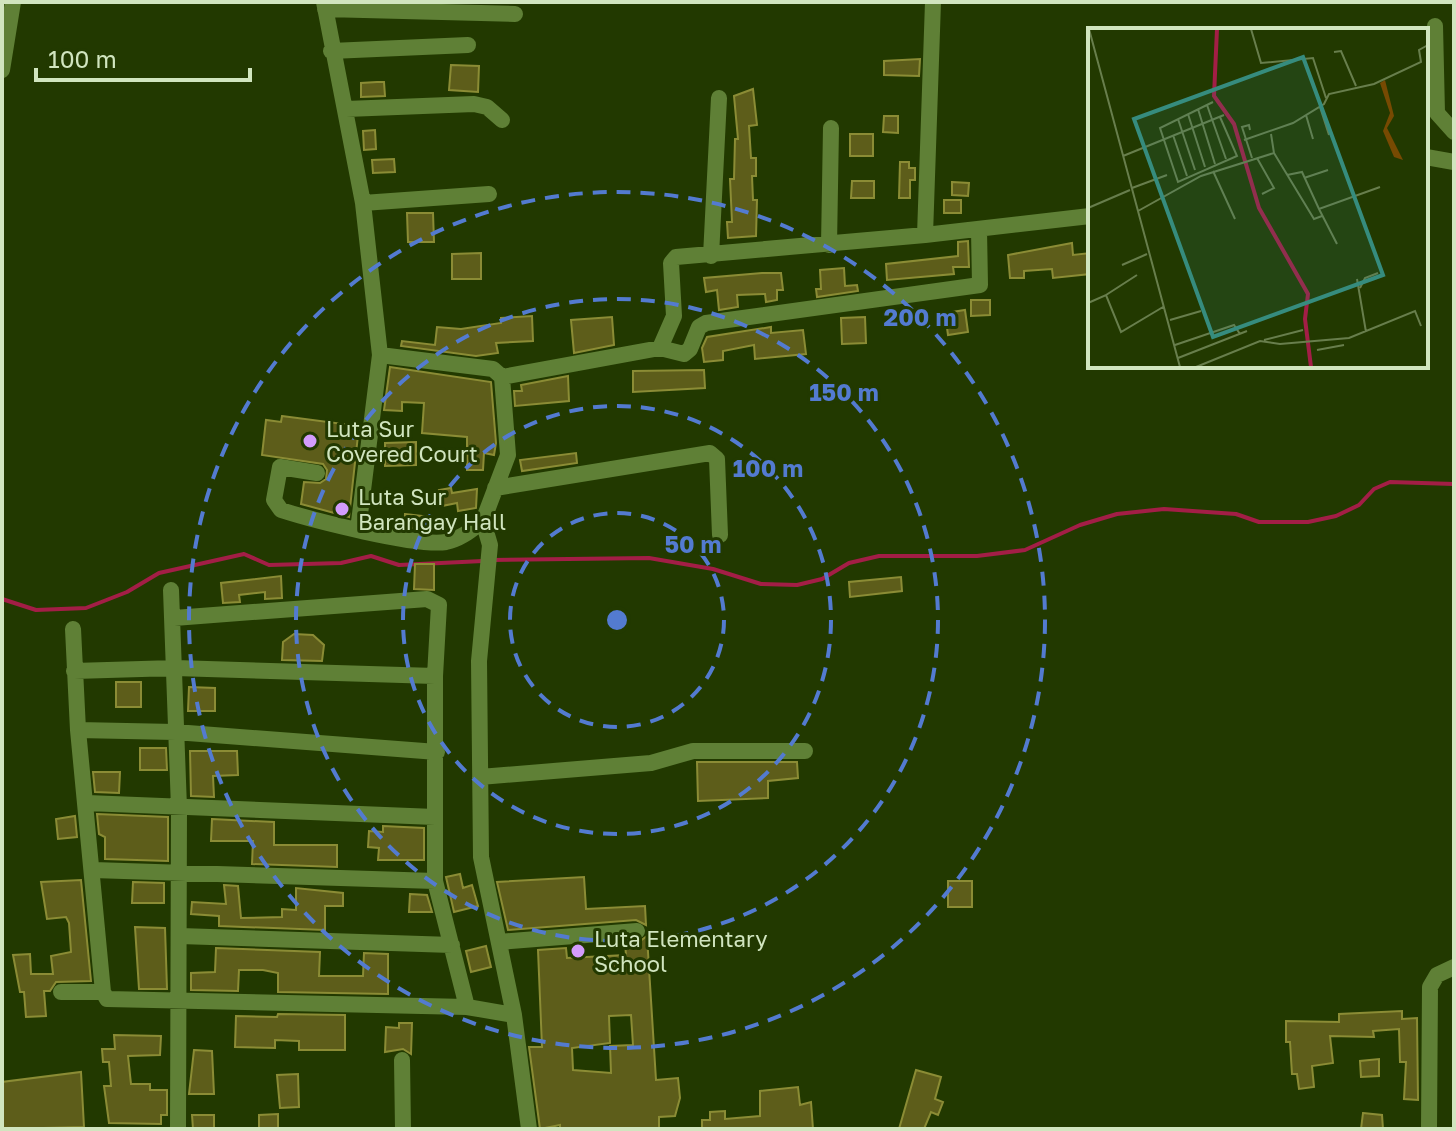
<svg xmlns="http://www.w3.org/2000/svg" width="1456" height="1131" font-family="'Golos Text',sans-serif">
<style>
.lines{fill:none;stroke-linecap:round;stroke-linejoin:round}
.stream{stroke:#a31e46;stroke-width:4}
.building{fill:#5d5d1a;stroke:#8b8c35;stroke-width:2;fill-rule:evenodd}
.minor{stroke:#5f8036;stroke-width:16}
.ring{fill:none;stroke:#537bd0;stroke-width:4;stroke-dasharray:14 10}
.poi-dot{fill:#d39cfc;stroke:#223900;stroke-width:3}
.labels{text-anchor:middle;dominant-baseline:central;stroke-width:6;stroke-linejoin:round;paint-order:stroke}
.poi-label{font-size:22px;fill:#d1e5bf;stroke:#223900;text-anchor:start}
.inset-river{fill:none;stroke:#a31e46;stroke-width:4}
.inset-road{fill:none;stroke:#687e4c;stroke-width:2}
.view{fill:#368c7e;fill-opacity:0.15;stroke:#368c7e;stroke-width:4}
.inset-edge{fill:none;stroke:#d1e5bf;stroke-width:4}
.centre{fill:#537bd0;stroke:#223900;stroke-width:4}
.ring-label{font-size:24px;text-anchor:middle;font-weight:bold;fill:#537bd0;stroke:#223900;stroke-width:6;stroke-linejoin:round;paint-order:stroke}
</style>
<rect width="100%" height="100%" fill="#223900"/>
<g class="lines">
<!-- stream -->
<path class="stream" d="M491 560 649 558 713 569 761 584 797 585 822 579 849 563 879 556H977L1025 550 1080 525 1117 514 1164 509 1236 514 1259 522H1308L1336 516 1359 505 1374 489 1390 482 1454 484
M2 599 36 610 86 608 127 592 159 573 244 554 269 565 341 563 371 556 399 565 483 561"/>
</g>
<!-- building -->
<path class="building" d="M920 59 919 76 884 75V61Z
M451 65 479 66 478 92 449 90Z
M377 82H384L385 96 361 97V83Z
M753 89 757 125 749 126 751 158H756V176H752L753 200H757L756 236 728 238 727 222H732L730 179H734L735 139H738L734 96Z
M884 116H898V133L883 132Z
M375 130 376 149 364 150 363 131Z
M850 134H873V156H850Z
M394 159 395 172 373 173 372 160Z
M900 162H909V168H915V180H910V198H899Z
M852 181H874V198H851Z
M952 182 969 183 968 196 952 195Z
M944 200H961V213H944Z
M407 213H433L434 242H408Z
M968 241 969 267H953L954 274 887 280 886 264 958 256V242Z
M1072 243 1073 255 1090 253V274L1053 278 1052 269 1024 271V278H1010L1008 255Z
M481 253V279H452V254Z
M844 268 845 286 857 285 858 291 817 297 816 289H821L820 270Z
M762 273H781L783 290H777V300L766 302 765 294 737 295 738 307 719 310 717 290 706 292 704 278Z
M971 300H990V315L971 316Z
M965 310 968 332 948 335 945 313Z
M532 316 533 341 496 343 498 353 476 356 401 346 402 341 435 345 437 327 461 329 501 323V318Z
M612 317 614 345 574 353 571 320Z
M865 317 866 343 842 344 841 318Z
M771 327V333L803 330 806 354 755 359 754 345 723 351V360L704 362 702 348 707 337Z
M390 367 491 382 496 443 494 455 484 453 483 470H467V437L422 433 424 403 402 402V411L384 410Z
M704 370 705 388 633 392V371Z
M568 376 569 401 515 406 514 391H522L521 385Z
M282 416 359 426 349 517 301 504 304 482 320 483 326 479 327 470 323 464 262 455 266 420 281 422Z
M416 442V465L385 466V443Z
M576 453 577 463 522 471 520 460Z
M451 488 452 493 477 489 476 508 458 511 457 503 442 506 439 490Z
M405 514 430 517 429 528H404Z
M415 564H434V590L414 589Z
M281 576 282 598 265 599V592L239 595 240 602 223 603 221 583Z
M901 577 902 591 850 597 849 582Z
M294 634 313 635 324 645 322 661 282 660 283 642Z
M116 682H141V707H116Z
M189 687 215 688V711H188Z
M140 748H166L167 770H140Z
M190 751H237L238 775 213 776 214 797 191 796Z
M697 762H797L798 778 768 781V798L698 801Z
M93 772H120L119 793 95 792Z
M97 814 168 817V861L105 859V837L99 834Z
M75 816 77 837 58 839 56 819Z
M212 819 274 822V845H337V867L252 864 253 841H211Z
M383 826 424 828V860H378L379 848 368 847 369 831 383 832Z
M460 874 463 888 472 885 478 906 454 912 446 877Z
M584 877 586 909 645 906 646 925 636 920 508 930 497 882Z
M81 880 91 981 56 982 50 991H44L46 1016 26 1017 24 992H20L13 955 30 954 31 974H53L51 956 71 952 69 923 66 917 47 919 41 882Z
M948 881H972V907H948Z
M133 882 164 883V903H132Z
M224 885 238 886 241 918 282 917V909L296 910V888L343 893V906H325V930L219 926V916L191 914 192 902 226 904Z
M410 894 427 895 432 912H409Z
M135 927 165 928 167 989H139Z
M647 936 656 1080 678 1078 680 1098 675 1116 659 1117V1129H560V1125L540 1129 529 1047H542L538 950 566 948 567 958 626 955 625 943 639 942ZM631 1015 633 1045 610 1046 611 1073 573 1070 572 1048 610 1043 609 1016Z
M486 946 491 967 471 972 466 951Z
M216 948 320 952 319 976H363L364 953 388 954V994L278 992V973L263 970H239L238 991 191 990V973L215 972Z
M1402 1011V1019L1417 1018 1418 1100 1404 1099 1406 1062H1400L1399 1029 1373 1031 1374 1037 1330 1036 1333 1063 1312 1066 1314 1087 1299 1089 1297 1074H1292L1290 1042H1286V1021L1339 1022V1014Z
M278 1014 345 1015V1050H299V1041L275 1040V1048L235 1047 236 1016 277 1017Z
M399 1023H412L411 1054 403 1049 385 1052 386 1027 399 1028Z
M114 1035 161 1036 160 1055 128 1056 131 1084H150V1090H167V1115H161V1124L109 1123 104 1086H111L109 1062H103L102 1049H115Z
M194 1050 212 1051 214 1094H189Z
M1379 1059V1076L1361 1077 1360 1061Z
M916 1070 941 1077 935 1099 943 1102 938 1115 931 1112 924 1129H899Z
M81 1072 84 1127 2 1129V1082Z
M298 1074 299 1107 280 1108 277 1075Z
M798 1087 800 1105 811 1102 813 1129H702V1120H710V1112L725 1111V1119L760 1116V1091Z
M1363 1113 1382 1115 1383 1129H1361Z
M278 1114V1129H259V1115Z
M192 1115H214V1129H193Z"/>
<g class="lines">
<!-- minor -->
<path class="minor" d="M324 2 363 203 380 355 358 530
M325 9 515 14
M1435 26 1437 113 1454 132
M331 51 468 45
M2 70 13 2
M346 109 474 104 487 107 502 120
M1426 157 1454 162
M363 203 489 194
M925 235 1090 216
M829 245 831 128
M711 256 719 98
M660 348 674 316 671 263 676 257 925 235 933 2
M380 355 493 369 502 377 508 455 483 521 490 545 479 661 481 857 514 1015 529 1129
M502 377 660 348 684 354 690 349 699 327 706 323 980 285 979 230
M317 473 280 467 274 500 281 510C312 520 417 547 446 542 461 539 471 530 483 521
M495 488 710 453 717 459 720 535
M171 590 179 808 178 1129
M73 629 78 730 103 992 107 999 467 1007 435 881V676L439 605 427 599 174 618
M74 671 175 668 435 676
M78 730 175 732 437 752
M480 777 651 763 693 751H805
M87 803 435 817
M93 870 435 881
M180 936 452 945
M499 942 637 931
M61 992H103
M467 1007 514 1015
M402 1060 403 1129
M1429 1129 1430 987 1437 975 1454 967"/>
</g>
<!-- distance rings -->
<g class="ring">
<circle cx="617" cy="620" r="107"/>
<circle cx="617" cy="620" r="214"/>
<circle cx="617" cy="620" r="321"/>
<circle cx="617" cy="620" r="428"/>
</g>
<!-- markers -->
<g class="poi-dot">
<circle cx="310" cy="441" r="8"/>
<circle cx="342" cy="509" r="8"/>
<circle cx="578" cy="951" r="8"/>
</g>
<g class="labels">
<!-- poi labels -->
<g class="poi-label">
<text x="326" y="428">Luta Sur<tspan x="326" dy="25">Covered Court</tspan></text>
<text x="358" y="496">Luta Sur<tspan x="358" dy="25">Barangay Hall</tspan></text>
<text x="594" y="938">Luta Elementary<tspan x="594" dy="25">School</tspan></text>
</g>
</g>
<!-- overview -->
<g transform="translate(1088 28)">
<rect width="340" height="340" fill="#223900"/>
<path d="M297 52 306 88 299 100 315 132 306 129 295 103 302 85 292 55Z" fill="#774a02"/>
<path class="inset-river" d="M129 1 126 68 146 96 171 180 220 266 217 291 223 339"/>
<path class="inset-road" d="M1 1 92 339M163 1 173 35 225 30 238 70M246 24 253 23 268 58M125 74 72 100 90 154 149 128 132 89M119 77 138 131M232 79 241 107M110 81 127 136M100 86 117 139M218 87 225 111M90 91 107 142M162 102 161 97 154 99 164 130M85 107 99 148M156 112 205 95 236 76 241 66 286 56 333 34 331 22 340 17M186 125 226 191 234 188M35 128 136 87M169 130 186 160 174 166M125 143 147 191M199 147 214 144 231 181 292 159M216 150 240 142M44 160 79 147M0 180 42 162M231 181 249 216M50 183 113 148 186 125 183 106M34 237 59 226M269 251 278 304M272 260 277 250 290 245M18 267 49 247M0 275 18 267 33 304 75 279M82 292 113 283M176 312 215 302M87 317 146 297 152 306M229 322 256 317M90 330 159 303M108 339 172 313 192 316 261 310 327 283 333 298"/>
<path class="view" d="M215 29 295 247 125 309 46 91Z"/>
<rect width="340" height="340" class="inset-edge"/>
</g>
<circle cx="617" cy="620" r="12" class="centre"/>
<g class="ring-label">
<text x="920" y="326">200 m</text>
<text x="844" y="401">150 m</text>
<text x="768" y="477">100 m</text>
<text x="693" y="553">50 m</text>
</g>
<!-- border -->
<rect width="1456" height="1131" fill="none" stroke="#d1e5bf" stroke-width="8"/>
<!-- scale -->
<path d="M36 68v12h214v-12" fill="none" stroke="#d1e5bf" stroke-width="4"/>
<text x="48" y="68" font-size="24" fill="#d1e5bf" stroke="#223900" stroke-width="6" paint-order="stroke">100 m</text>
</svg>
